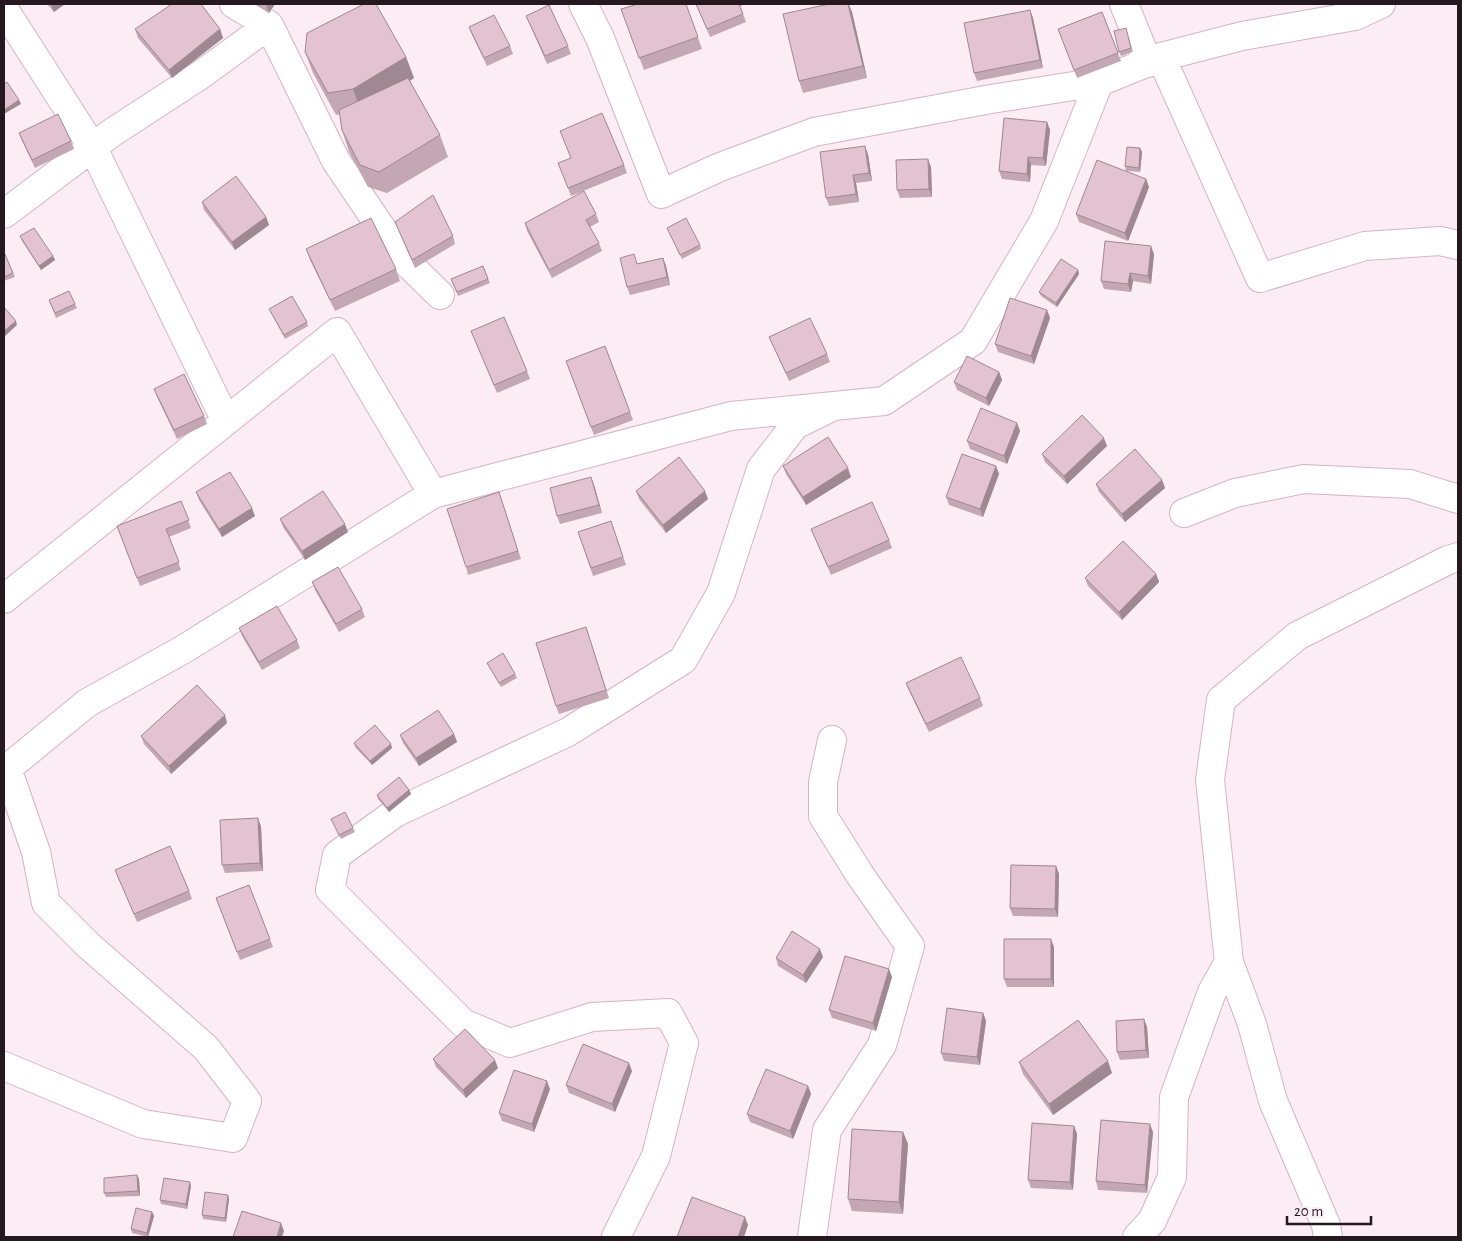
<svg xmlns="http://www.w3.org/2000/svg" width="1462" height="1241" font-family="'Alegreya Sans',sans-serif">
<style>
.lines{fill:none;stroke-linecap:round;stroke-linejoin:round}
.street-casing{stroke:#d5b4c3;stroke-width:30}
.street{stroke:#fff;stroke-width:28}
.wall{fill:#c3a7b4}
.shaded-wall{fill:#9f8892}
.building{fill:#e3c2d1;stroke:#9f8892}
</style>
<rect width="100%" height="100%" fill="#fcedf4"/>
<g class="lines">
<defs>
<path id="street" d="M234 4 269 25 336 161 401 257 440 295
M583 4 600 38 661 194 720 167 814 132 991 99 1099 82 1161 57 1242 36 1355 16 1381 4
M1124 4 1148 63
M4 9 93 148 226 421
M1161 57 1260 278 1365 246 1440 241 1458 245
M4 214 110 134 202 74 269 25
M1184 513 1235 493 1304 479 1410 484 1458 499
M4 599 337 332 433 494
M4 771 87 703 184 649 433 494 731 416 884 401 973 341 1044 221 1099 82
M4 1066 143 1124 233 1138 247 1101 206 1048 88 945 46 903 36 852 7 768
M616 1237 656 1156 684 1043 668 1013 592 1017 510 1043 463 1023 330 890 337 855 395 813 568 732 683 660 721 593 761 469 795 425 832 407
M812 1237 827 1130 882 1045 910 946 860 875 823 816V782L832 740
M1137 1237 1152 1221 1172 1177 1174 1097 1212 992 1229 962
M1328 1237 1326 1225 1273 1101 1252 1024 1229 962 1210 780 1221 700 1297 636 1448 560 1458 557"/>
</defs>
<!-- street casing -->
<use href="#street" class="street-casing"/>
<!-- street -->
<use href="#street" class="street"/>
</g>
<!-- wall -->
<path class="wall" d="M47 4H65L54 12Z
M254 4H275L269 13Z
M686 4 702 49 644 70 621 9Z
M696 4H747L740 6 746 22 710 37Z
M829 4H849L852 12 867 78 803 93 799 81Z
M1030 10 1033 18 1043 68 977 81 974 73Z
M1102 12 1121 61 1077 78 1058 29Z
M526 16 568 46 571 54 547 64Z
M469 27 510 46 513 54 487 66 472 35Z
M135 29H220L223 38 172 78 138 38Z
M1127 32 1133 52 1121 56 1119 52Z
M305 52 406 57 414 78 410 81 440 135 448 157 387 193 368 187 349 152 342 130 340 114 336 115 313 73Z
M1047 122 1050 130 1046 166 1031 165 1030 182 1002 179 999 171Z
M19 133 71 141 74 149 35 168 22 141Z
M1140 148 1142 152 1140 172 1126 171 1125 166Z
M868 154 872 181 856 183 859 202 829 206 826 198Z
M558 163 624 165 627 173 571 196Z
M931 167 932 197 900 198 897 190Z
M1146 179 1149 187 1128 241 1079 222 1076 214Z
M202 202 266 217 269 225 235 250 204 210Z
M596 214 599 222 590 227 599 243 602 251 552 278 527 231 525 223Z
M395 222 453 236 455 244 415 268Z
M667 228 700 245 701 249 682 259Z
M20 236 53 256 55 260 41 270 22 241Z
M306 249 396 269 400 281 335 311 310 260Z
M4 252 15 277 4 281Z
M1154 254 1151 284 1133 281 1131 292 1104 289 1101 281Z
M663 258 666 266 670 285 630 295 627 287 638 264Z
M483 266 490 283 458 296 451 279Z
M1078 270 1079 274 1057 307 1041 296 1039 292Z
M49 300 75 304 77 308 56 318Z
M269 309 307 322 308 326 285 339Z
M1047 310 1050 318 1034 364 998 352 995 344Z
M471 331 527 371 530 379 497 393Z
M769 337 827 354 830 362 789 381Z
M605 346 633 420 594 435 566 361Z
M999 372 1002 380 989 406 957 390 954 382Z
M154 389 204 416 207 424 177 439 157 397Z
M1017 423 1020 431 1007 464 970 449 967 441Z
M1107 446 1067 484 1045 462 1042 454Z
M783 466 851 477 806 505 786 474Z
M996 466 999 474 983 517 949 505 946 497Z
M1162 480 1165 488 1125 522 1099 492 1096 484Z
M594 485 602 513 560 524 557 516Z
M636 491 708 499 666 533 639 499Z
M196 492 255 516 222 537 199 500Z
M499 492 521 559 468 575 466 567Z
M181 501 191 528 169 537 181 570 140 586 117 526Z
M280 519 348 532 305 560 283 527Z
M611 521 626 565 593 576 578 532Z
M811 529 889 540 892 548 831 575Z
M1156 574 1159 582 1122 620 1088 586 1085 578Z
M312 582 362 609 365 617 339 632 315 590Z
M586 627 609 698 559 714 556 706Z
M239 628 297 640 300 648 262 670 242 636Z
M487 663 515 674 517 678 501 687Z
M906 683 980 698 983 706 929 732 909 691Z
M227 723 171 774 144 744 141 736Z
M454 734 457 742 419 766 403 743 400 735Z
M354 743 392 748 372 765 355 747Z
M409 790 411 794 389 812 378 799 377 795Z
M258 818 261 827 263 871 225 873 222 865Z
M331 819 353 828 355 832 341 839Z
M1056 866 1059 874 1058 917 1013 916 1010 908Z
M115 870 189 891 192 899 137 922Z
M249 885 273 947 240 960 216 898Z
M1054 947V987H1007L1004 979Z
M823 957 806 983 778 966 776 958Z
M892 977 876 1031 832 1018 829 1010Z
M983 1013 986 1021 980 1065 944 1061 941 1053Z
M1144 1019 1147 1027 1149 1058 1120 1060 1117 1052Z
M433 1059 498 1068 466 1098 436 1067Z
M1019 1062 1112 1073 1053 1115 1023 1074Z
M632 1071 615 1112 569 1093 566 1085Z
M808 1086 811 1094 793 1139 750 1122 747 1114Z
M550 1089 534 1132 502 1121 499 1113Z
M1074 1126 1077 1134 1073 1190 1031 1188 1028 1180Z
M903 1132 908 1144 903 1214 852 1211 848 1199Z
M1153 1132 1147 1193 1098 1190 1096 1181Z
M137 1175 139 1179 140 1196 106 1197 104 1193Z
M191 1186 187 1209 161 1204 160 1200Z
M228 1195 229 1199 226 1222 203 1219 202 1215Z
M152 1212 154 1216 148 1237 132 1233 131 1229Z"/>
<!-- shaded-wall -->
<path class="shaded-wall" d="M51 4H65L54 12Z
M266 4H275L269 13Z
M848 4 852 12 867 78 863 66Z
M1030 10 1033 18 1043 68 1040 60Z
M220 29 223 38 172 78 169 70Z
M406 57 414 78 361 111 353 89Z
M19 100 21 104 4 114V110Z
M1047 122 1050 130 1046 166 1043 158Z
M865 146 868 154 872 181 869 173Z
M1140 148 1142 152 1140 172 1139 168Z
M1028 157 1031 165 1030 182 1027 174Z
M928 159 931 167 932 197 929 189Z
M853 175 856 183 859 202 856 194Z
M1146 179 1149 187 1128 241 1125 233Z
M266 217 269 225 235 250 232 242Z
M1151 246 1154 254 1151 284 1148 276Z
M53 256 55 260 41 270 39 266Z
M663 258 666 266 670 285 667 277Z
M1078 270 1079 274 1057 307 1056 303Z
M1130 273 1133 281 1131 292 1128 284Z
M1047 310 1050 318 1034 364 1031 356Z
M16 321 17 325 4 337V331Z
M999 372 1002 380 989 406 986 398Z
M1017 423 1020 431 1007 464 1004 456Z
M1104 438 1107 446 1067 484 1064 476Z
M996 466 999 474 983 517 980 509Z
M848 468 851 477 806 505 803 497Z
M591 477 594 485 602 513 599 505Z
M1162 480 1165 488 1125 522 1122 514Z
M705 491 708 499 666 533 663 525Z
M252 508 255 516 222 537 219 529Z
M345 524 348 532 305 560 302 551Z
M1156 574 1159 582 1122 620 1119 612Z
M225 715 227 723 171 774 169 766Z
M454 734 457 742 419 766 416 758Z
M391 744 392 748 372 765 370 761Z
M409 790 411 794 389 812 387 808Z
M258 818 261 827 263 871 260 863Z
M1056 866 1059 874 1058 917 1055 909Z
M1051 939 1054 947V987L1051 979Z
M820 949 823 957 806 983 803 975Z
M889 969 892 977 876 1031 873 1023Z
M983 1013 986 1021 980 1065 977 1057Z
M1144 1019 1147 1027 1149 1058 1146 1050Z
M495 1060 498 1068 466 1098 463 1090Z
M1108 1061 1112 1073 1053 1115 1049 1104Z
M629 1063 632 1071 615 1112 612 1104Z
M547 1081 550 1089 534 1132 532 1124Z
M808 1086 811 1094 793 1139 790 1131Z
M1150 1124 1153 1132 1147 1193 1145 1185Z
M1074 1126 1077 1134 1073 1190 1070 1182Z
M903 1132 908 1144 903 1214 899 1202Z
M137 1175 139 1179 140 1196 138 1191Z
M190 1182 191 1186 187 1209 186 1204Z
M228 1195 229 1199 226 1222 225 1218Z
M152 1212 154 1216 148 1237 147 1233Z
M745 1217 748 1225 744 1237H738Z
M281 1223 284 1231 282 1237H277Z"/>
<!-- building -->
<path class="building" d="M172 4H201L220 29 169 70 135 29Z
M364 4H376L406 57 353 89 328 93 305 52 307 33Z
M638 4H686L698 37 639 58 621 9Z
M696 4H739L743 14 707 29Z
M829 4H848L863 66 799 81 783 14Z
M549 5 568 46 545 56 526 16Z
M1030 10 1040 60 974 73 964 23Z
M1102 12 1118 53 1074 70 1058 29Z
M494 15 510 46 484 58 469 27Z
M1126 28 1131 48 1119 52 1114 31Z
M408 78 440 135 379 172 360 165 342 130 339 110Z
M7 82 19 100 4 110V84Z
M602 113 624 165 568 188 558 163 571 158 560 131Z
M58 114 71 141 32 160 19 133Z
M1004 118 1047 122 1043 158 1028 157 1027 174 999 171Z
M865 146 869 173 853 175 856 194 826 198 820 152Z
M1127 147 1140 148 1139 168 1125 166Z
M928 159 929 189 897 190 896 160Z
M1097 160 1146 179 1125 233 1076 214Z
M236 176 266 217 232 242 202 202Z
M584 191 596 214 586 220 599 243 549 270 525 223Z
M433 195 453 236 412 260 395 222Z
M371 218 396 269 330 300 306 249Z
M686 218 700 245 680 255 667 228Z
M34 228 53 256 39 266 20 236Z
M1105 241 1151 246 1148 276 1130 273 1128 284 1101 281Z
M4 252 13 273 4 277Z
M634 254 637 264 663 258 667 277 627 287 620 258Z
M1061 259 1078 270 1056 303 1039 292Z
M483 266 488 279 457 292 451 279Z
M69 291 75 304 55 313 49 300Z
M292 296 307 322 284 335 269 309Z
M1010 298 1047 310 1031 356 995 344Z
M4 307 16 321 4 331Z
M504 317 527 371 494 385 471 331Z
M810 318 827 354 786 373 769 337Z
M605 346 630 412 591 427 566 361Z
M967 356 999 372 986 398 954 382Z
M184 374 204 416 174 430 154 389Z
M981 408 1017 423 1004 456 967 441Z
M1082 415 1104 438 1064 476 1042 454Z
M828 437 848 468 803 497 783 466Z
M1135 449 1162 480 1122 514 1096 484Z
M962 454 996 466 980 509 946 497Z
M679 457 705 491 663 525 636 491Z
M230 472 252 508 219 529 196 492Z
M591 477 599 505 557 516 550 488Z
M323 491 345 524 302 551 280 519Z
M499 492 518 551 466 567 447 509Z
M181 501 189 520 166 529 179 562 137 578 117 526Z
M872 502 889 540 828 567 811 529Z
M611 521 623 557 591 568 578 532Z
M1123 541 1156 574 1119 612 1085 578Z
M338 567 362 609 336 624 312 582Z
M277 606 297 640 259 662 239 628Z
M586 627 606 690 556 706 536 643Z
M503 653 515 674 499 683 487 663Z
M961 657 980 698 926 724 906 683Z
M197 685 225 715 169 766 141 736Z
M438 710 454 734 416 758 400 735Z
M375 725 391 744 370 761 354 743Z
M399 777 409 790 387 808 377 795Z
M345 812 353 828 339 835 331 819Z
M258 818 260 863 222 865 220 820Z
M170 846 189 891 134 914 115 870Z
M1011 865 1056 866 1055 909 1010 908Z
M249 885 270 939 237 952 216 898Z
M792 931 820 949 803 975 776 958Z
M1004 939H1051V979H1004Z
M845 956 889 969 873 1023 829 1010Z
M947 1008 983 1013 977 1057 941 1053Z
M1144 1019 1146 1050 1117 1052 1116 1021Z
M1078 1020 1108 1061 1049 1104 1019 1062Z
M465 1029 495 1060 463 1090 433 1059Z
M583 1044 629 1063 612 1104 566 1085Z
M766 1069 808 1086 790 1131 747 1114Z
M514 1070 547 1081 532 1124 499 1113Z
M1101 1120 1150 1124 1145 1185 1096 1181Z
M1032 1123 1074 1126 1070 1182 1028 1180Z
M852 1129 903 1132 899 1202 848 1199Z
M137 1175 138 1191 104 1193V1178Z
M164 1178 190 1182 186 1204 160 1200Z
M205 1192 228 1195 225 1218 202 1215Z
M692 1197 745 1217 738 1237H677Z
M136 1208 152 1212 147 1233 131 1229Z
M242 1211 281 1223 277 1237H233Z"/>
<!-- border -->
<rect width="1462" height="1241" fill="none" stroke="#25191f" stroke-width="10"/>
<!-- scale -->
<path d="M1287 1216v8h84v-8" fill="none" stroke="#25191f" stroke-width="2.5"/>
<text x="1294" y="1216" font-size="15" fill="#25191f" stroke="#fcedf4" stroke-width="4" paint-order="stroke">20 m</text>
</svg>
